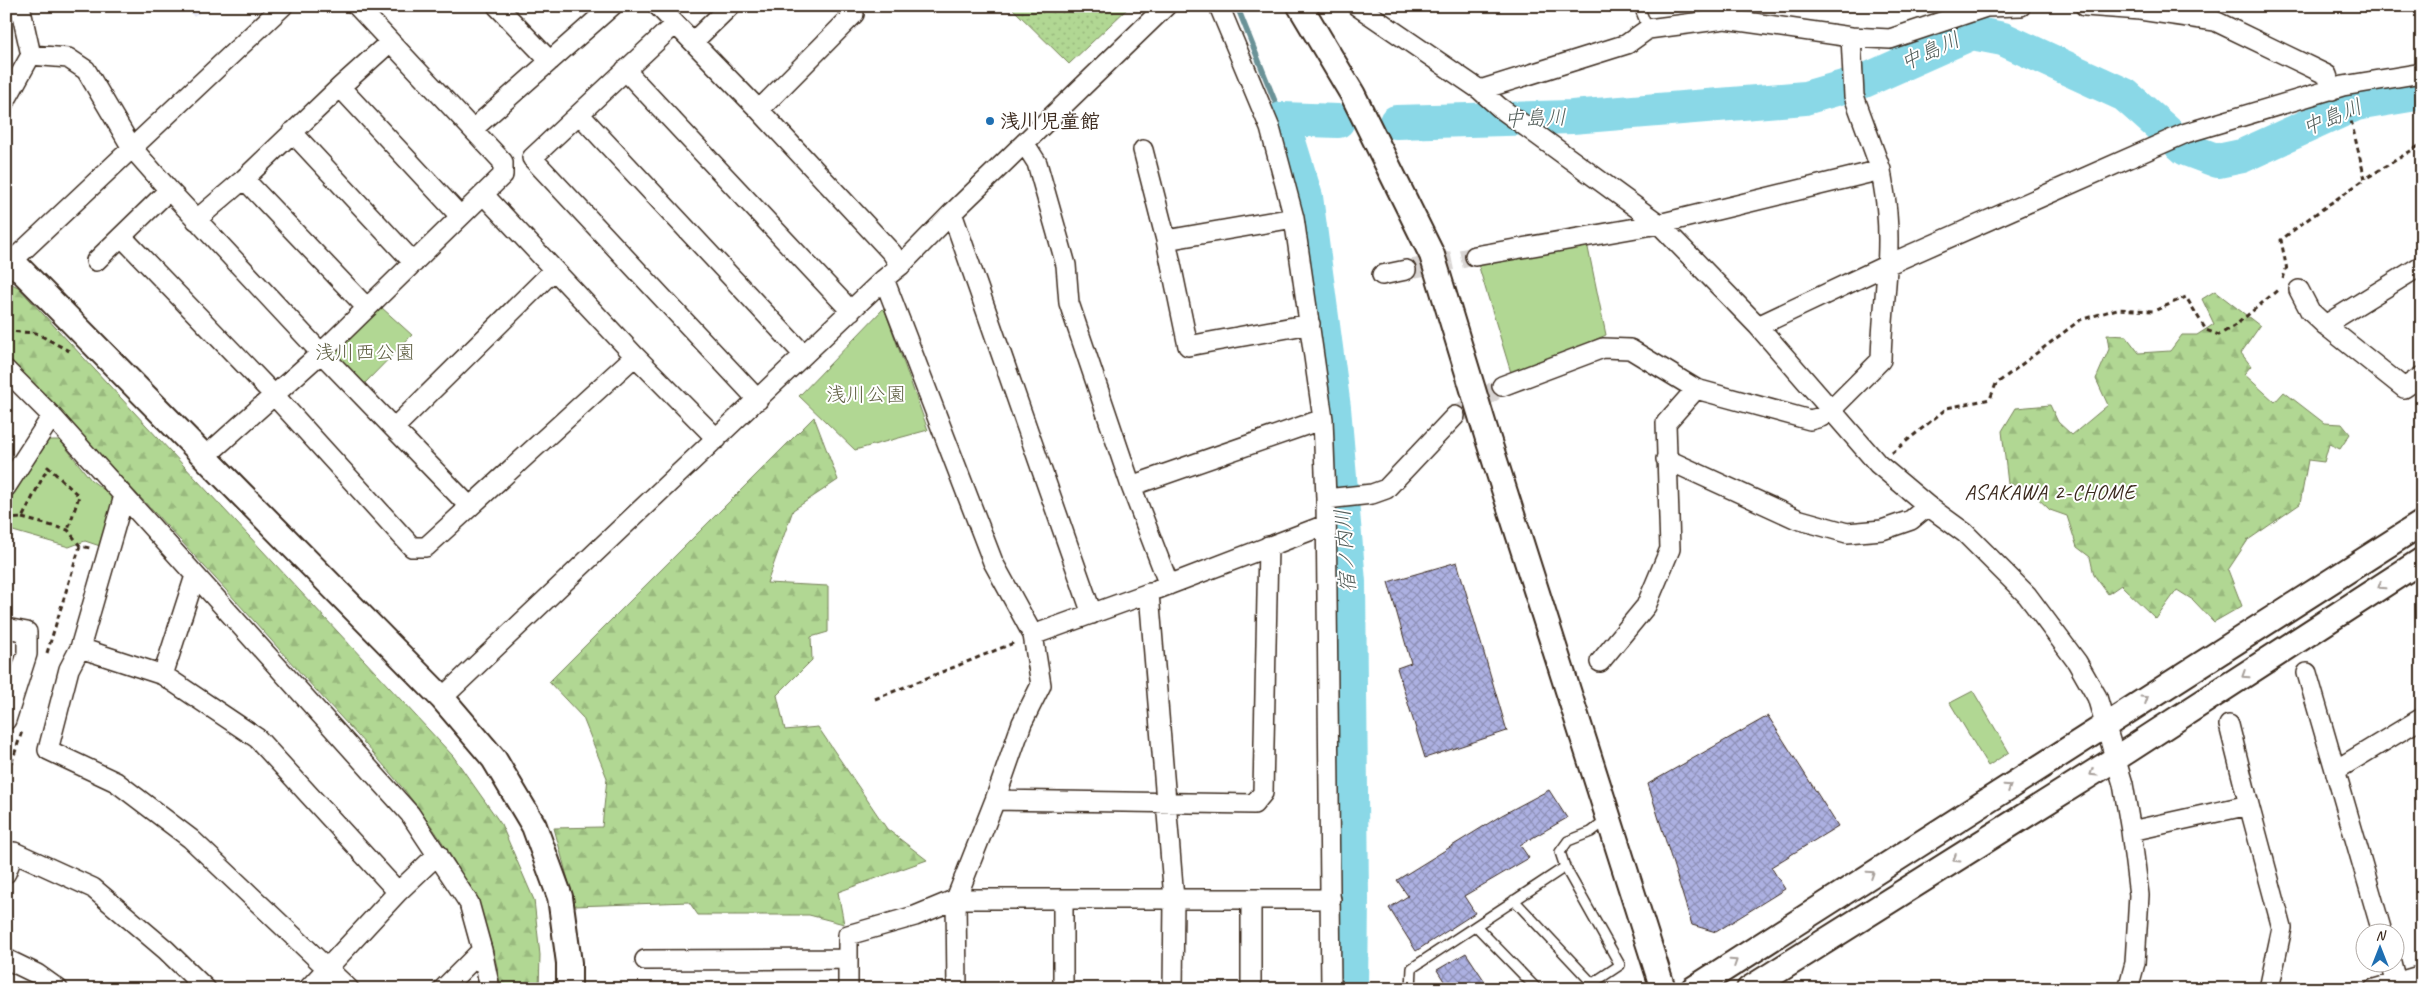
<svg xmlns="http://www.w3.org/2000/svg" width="2428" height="995" font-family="Caveat,'Klee One',sans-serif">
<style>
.built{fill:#e6e8f6}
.grass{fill:url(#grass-dots);stroke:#768058}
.forest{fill:url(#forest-firs);stroke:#768058}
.park{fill:#b1d793;stroke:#768058}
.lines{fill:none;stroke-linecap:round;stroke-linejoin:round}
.stream{stroke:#6a9297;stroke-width:5.5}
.river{stroke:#8ad8e7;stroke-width:34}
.building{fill:url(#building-cross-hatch);stroke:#3b2a1e}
.minor-tunnel{stroke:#d8d4d2;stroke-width:19;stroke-dasharray:19 9;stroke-linecap:butt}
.service-casing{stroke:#3b2a1e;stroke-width:12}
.minor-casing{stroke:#3b2a1e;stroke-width:22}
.tertiary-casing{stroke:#3b2a1e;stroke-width:28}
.path{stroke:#3b2a1e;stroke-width:3;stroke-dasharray:5 4;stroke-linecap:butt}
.service{stroke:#fff;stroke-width:9}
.minor{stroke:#fff;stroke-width:19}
.tertiary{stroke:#fff;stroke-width:24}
.oneway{stroke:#a79f9a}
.poi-dot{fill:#1f6fb2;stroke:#fff;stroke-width:2}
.labels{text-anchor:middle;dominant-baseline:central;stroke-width:4;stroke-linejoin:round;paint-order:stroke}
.poi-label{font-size:20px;font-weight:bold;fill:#3b2a1e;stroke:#fff;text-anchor:start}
.park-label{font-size:20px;fill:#5e5e41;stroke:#fff}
.water-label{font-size:21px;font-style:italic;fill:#535e5a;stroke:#fff}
.neighbourhood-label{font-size:21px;letter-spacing:1px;fill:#3b2a1e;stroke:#fff}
</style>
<defs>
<pattern id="grass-dots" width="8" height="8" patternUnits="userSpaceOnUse" patternTransform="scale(1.25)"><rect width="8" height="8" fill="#b1d793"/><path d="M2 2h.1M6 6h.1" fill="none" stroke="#99b97e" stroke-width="1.8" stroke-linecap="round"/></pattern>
<pattern id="forest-firs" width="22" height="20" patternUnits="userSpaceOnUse" patternTransform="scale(1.25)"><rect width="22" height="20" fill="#b1d793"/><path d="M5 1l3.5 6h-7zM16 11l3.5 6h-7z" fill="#99b97e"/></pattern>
<pattern id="building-cross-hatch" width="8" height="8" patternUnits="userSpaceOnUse" patternTransform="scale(1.25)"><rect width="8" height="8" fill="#adb1e2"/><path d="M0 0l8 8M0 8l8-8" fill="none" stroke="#8e90b7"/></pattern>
</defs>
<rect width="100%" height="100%" fill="#fff"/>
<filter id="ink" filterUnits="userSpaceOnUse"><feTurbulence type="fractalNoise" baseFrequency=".02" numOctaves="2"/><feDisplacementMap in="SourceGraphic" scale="10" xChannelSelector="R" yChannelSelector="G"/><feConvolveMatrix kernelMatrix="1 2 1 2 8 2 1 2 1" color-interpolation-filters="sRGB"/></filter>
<g filter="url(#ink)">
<!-- built -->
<path class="built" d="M185 6H207L194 17Z"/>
<!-- grass -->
<path class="grass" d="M1010 6H1130L1069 64Z"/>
<!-- forest -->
<path class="forest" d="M6 281 18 287 453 756 501 824 534 900 540 955 539 989H501C482 854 373 755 287 658 196 555 102 456 6 357Z
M2215 291 2260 326 2241 353 2251 366 2244 374 2275 402 2284 392 2324 423 2342 424 2350 434 2340 449 2329 444 2324 462 2308 460 2300 504 2248 540 2228 570 2242 606 2214 622 2193 600 2177 590 2156 619 2121 585 2108 594 2094 575 2090 557 2077 547 2067 516 2050 510 2026 487 2008 484 2002 431 2016 408 2050 405 2058 422 2072 435 2108 405 2096 379 2109 349 2107 335 2126 336 2139 353 2170 351 2182 335H2197L2214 324 2202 299Z
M814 417 838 480 793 510 767 583 828 586V632L811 637 812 660 777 695 785 730 818 727 887 829 927 860 838 892 844 924 809 915H698L689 902 575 906 554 828 602 827 607 778 583 718 549 682Z"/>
<!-- park -->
<path class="park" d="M1587 243 1606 335 1512 376 1478 264Z
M381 307 412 335 364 384 333 351Z
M884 308 928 430 855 450 799 396Z
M44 440H60L91 480 116 499 103 547 85 541 69 547 6 529V504Z
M1973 691 2009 752 1988 766 1950 703Z"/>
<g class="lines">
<!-- stream -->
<path class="stream" d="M1237 6 1282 119"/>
<!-- river -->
<path class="river" d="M1338 121 1282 119 1306 197 1334 408 1349 582 1352 899 1351 989
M1396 122 1572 117 1805 98 1864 81 1972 33 2003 39 2125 95 2186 149 2218 161 2242 156 2356 104 2422 93"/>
</g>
<!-- building -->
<path class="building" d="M1457 562 1507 731 1425 758 1397 668 1411 663 1388 582Z
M1768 716 1838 826 1771 867 1785 889 1716 932 1692 925 1648 784Z
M1549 790 1567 818 1520 845 1529 858 1464 896 1475 913 1416 951 1389 908 1408 896 1397 880 1502 815Z
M1466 953 1490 989H1449L1437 970Z"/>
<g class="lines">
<!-- minor-tunnel -->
<path class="minor-tunnel" d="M1406 270 1475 256
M1455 416 1502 386"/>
<defs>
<path id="service" d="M1640 9 1648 29
M1565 867 1620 965 1584 989
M1514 900 1592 983
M1476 926 1537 989
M1411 989 1412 968 1565 867 1560 852 1568 841 1591 832 1608 819"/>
<path id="minor" d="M497 6 550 61
M658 6 759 110 892 253 900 266
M1219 6 1270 128 1294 218 1323 419 1326 499 1331 989
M1357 6 1480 90 1499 107 1659 224 1758 326 1878 464 1928 506 1965 533 2027 595 2077 662 2097 697 2123 784 2131 831 2139 895 2135 963 2128 989
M2085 6 2140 10 2215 21 2327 75 2332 90
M675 24 532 158 758 400
M1851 37 1890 39 1986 7 2021 6
M694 41 730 6
M31 55 68 58 86 70 132 148 169 190 321 353 469 506
M625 70 851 311
M340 87 390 42
M6 100 31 55 20 6
M759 110 854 14 846 6
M580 115 804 355
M473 129 612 6
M292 132 414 263
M1025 144 1037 163 1066 265 1069 303 1131 486 1169 585
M1143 150 1166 240 1188 346 1310 324
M244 179 367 308
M484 195 635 356 717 439
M952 213 1092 614
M196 220 244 179 340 87 460 216
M122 237 273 394 412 547H426L635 356
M1166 240 1294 218
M1475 256 1659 224 1881 170 1854 96 1851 37 1725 19 1648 29 1627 44 1480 90
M12 261 283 6
M96 261 169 190
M1382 275 1406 270
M884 279 993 562 1033 635 1041 685 1022 723 995 800 956 899 957 989
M2299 290 2310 311 2325 325 2404 388 2422 376
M2325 325 2422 265
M1758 326 1887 265 2186 133 2343 86 2422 73
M6 370 52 416 410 814 469 903 482 950 490 989
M1502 386 1603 348 1630 349 1696 389 1810 420 1821 417 1830 411 1881 360C1882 311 1891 261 1887 213 1886 199 1883 184 1881 170
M394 428 554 270
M206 456 321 353 503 175V162L357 6
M1666 459 1797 519 1847 533 1882 530 1911 520 1928 506
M1131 486 1323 419
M6 487 52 416
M1326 499 1372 494 1386 489 1455 416
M1158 589 1325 525
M6 628 27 632V654L6 720
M1033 635 1149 593 1174 899 1173 989
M80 648 124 496
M1600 662 1646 606 1670 549 1666 423 1696 389
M2307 673 2382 932
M163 675 195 576
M442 698 884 279 900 266 952 213 1166 6
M2229 725 2249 805
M2336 770 2422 718
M995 800 1254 804 1263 793 1268 546
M2131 831 2249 805 2282 928 2269 989
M6 873 14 852 93 888 166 950 206 989
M6 959 37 974 58 989
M645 960 847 959
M2391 962 2396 982
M308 989 398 892 438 854
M349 989 191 839 116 782 48 750 69 669 80 648 163 675 257 738 398 892
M443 989 482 950
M848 989V935L915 916 956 899H1331
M1063 989V900
M1251 989V901
M2374 989 2422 975"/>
<path id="tertiary" d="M1300 6 1353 95 1432 255 1488 439 1663 989
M6 258 12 261 442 698 494 759 534 826 560 897 569 963V989
M1693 989 2422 523
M1749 989 2115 759 2422 560"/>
</defs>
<!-- service casing -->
<use href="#service" class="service-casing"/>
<!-- minor casing -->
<use href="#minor" class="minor-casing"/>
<!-- tertiary casing -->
<use href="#tertiary" class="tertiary-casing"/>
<!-- path -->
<path class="path" d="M2347 104 2365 179 2422 144
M2287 270 2281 240 2304 222 2365 179
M2283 279 2286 269
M6 331 36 333 69 351
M1892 453 1947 408 1990 399 1996 384 2080 320 2117 309 2154 311 2186 297 2206 330 2219 335 2237 324 2280 288
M22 518 68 530 80 546 90 548
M6 519 22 518 48 467 79 496 68 530
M47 653 80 546
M875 699 1016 642
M6 780 22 731"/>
<!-- service -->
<use href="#service" class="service"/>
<!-- minor -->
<use href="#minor" class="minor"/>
<!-- tertiary -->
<use href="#tertiary" class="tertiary"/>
</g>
<!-- one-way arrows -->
<defs><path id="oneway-chevron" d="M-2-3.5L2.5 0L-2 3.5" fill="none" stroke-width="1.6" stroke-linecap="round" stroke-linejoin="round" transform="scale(1.25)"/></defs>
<g class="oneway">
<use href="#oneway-chevron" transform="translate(2381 586) rotate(147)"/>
<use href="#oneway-chevron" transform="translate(2245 675) rotate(147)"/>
<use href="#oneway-chevron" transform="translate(2145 699) rotate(-32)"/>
<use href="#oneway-chevron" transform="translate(2093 773) rotate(148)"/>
<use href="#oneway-chevron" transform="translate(2008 787) rotate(-33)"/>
<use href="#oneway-chevron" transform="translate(1956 859) rotate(148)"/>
<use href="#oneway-chevron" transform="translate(1871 874) rotate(-33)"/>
<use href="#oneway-chevron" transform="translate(1734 962) rotate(-33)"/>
</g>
</g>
<!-- markers -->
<circle class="poi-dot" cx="990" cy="121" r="5"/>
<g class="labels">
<!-- poi labels -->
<g class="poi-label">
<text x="1000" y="121">浅川児童館</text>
</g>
<!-- park labels -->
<g class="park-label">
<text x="365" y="352">浅川西公園</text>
<text x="866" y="394">浅川公園</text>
</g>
<!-- water labels -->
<g class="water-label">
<text transform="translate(1930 51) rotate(-24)">中島川</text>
<text transform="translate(2332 117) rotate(-22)">中島川</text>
<text transform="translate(1535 118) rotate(-2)">中島川</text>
<text transform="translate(1345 551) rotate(-94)">宿ノ内川</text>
</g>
<!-- neighbourhood labels -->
<g class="neighbourhood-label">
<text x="2050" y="492">ASAKAWA 2-CHOME</text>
</g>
</g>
<!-- margin -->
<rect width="2428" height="995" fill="none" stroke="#fff" stroke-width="25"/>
<rect x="12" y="12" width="2403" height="970" fill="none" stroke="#3b2a1e" stroke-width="2" filter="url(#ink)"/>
<!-- north arrow -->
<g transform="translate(2380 948)"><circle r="24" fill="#ffffff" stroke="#b1aaa5"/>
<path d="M0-4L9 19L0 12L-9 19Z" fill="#1f6fb2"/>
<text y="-8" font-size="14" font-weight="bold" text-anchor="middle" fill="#3b2a1e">N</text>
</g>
</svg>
